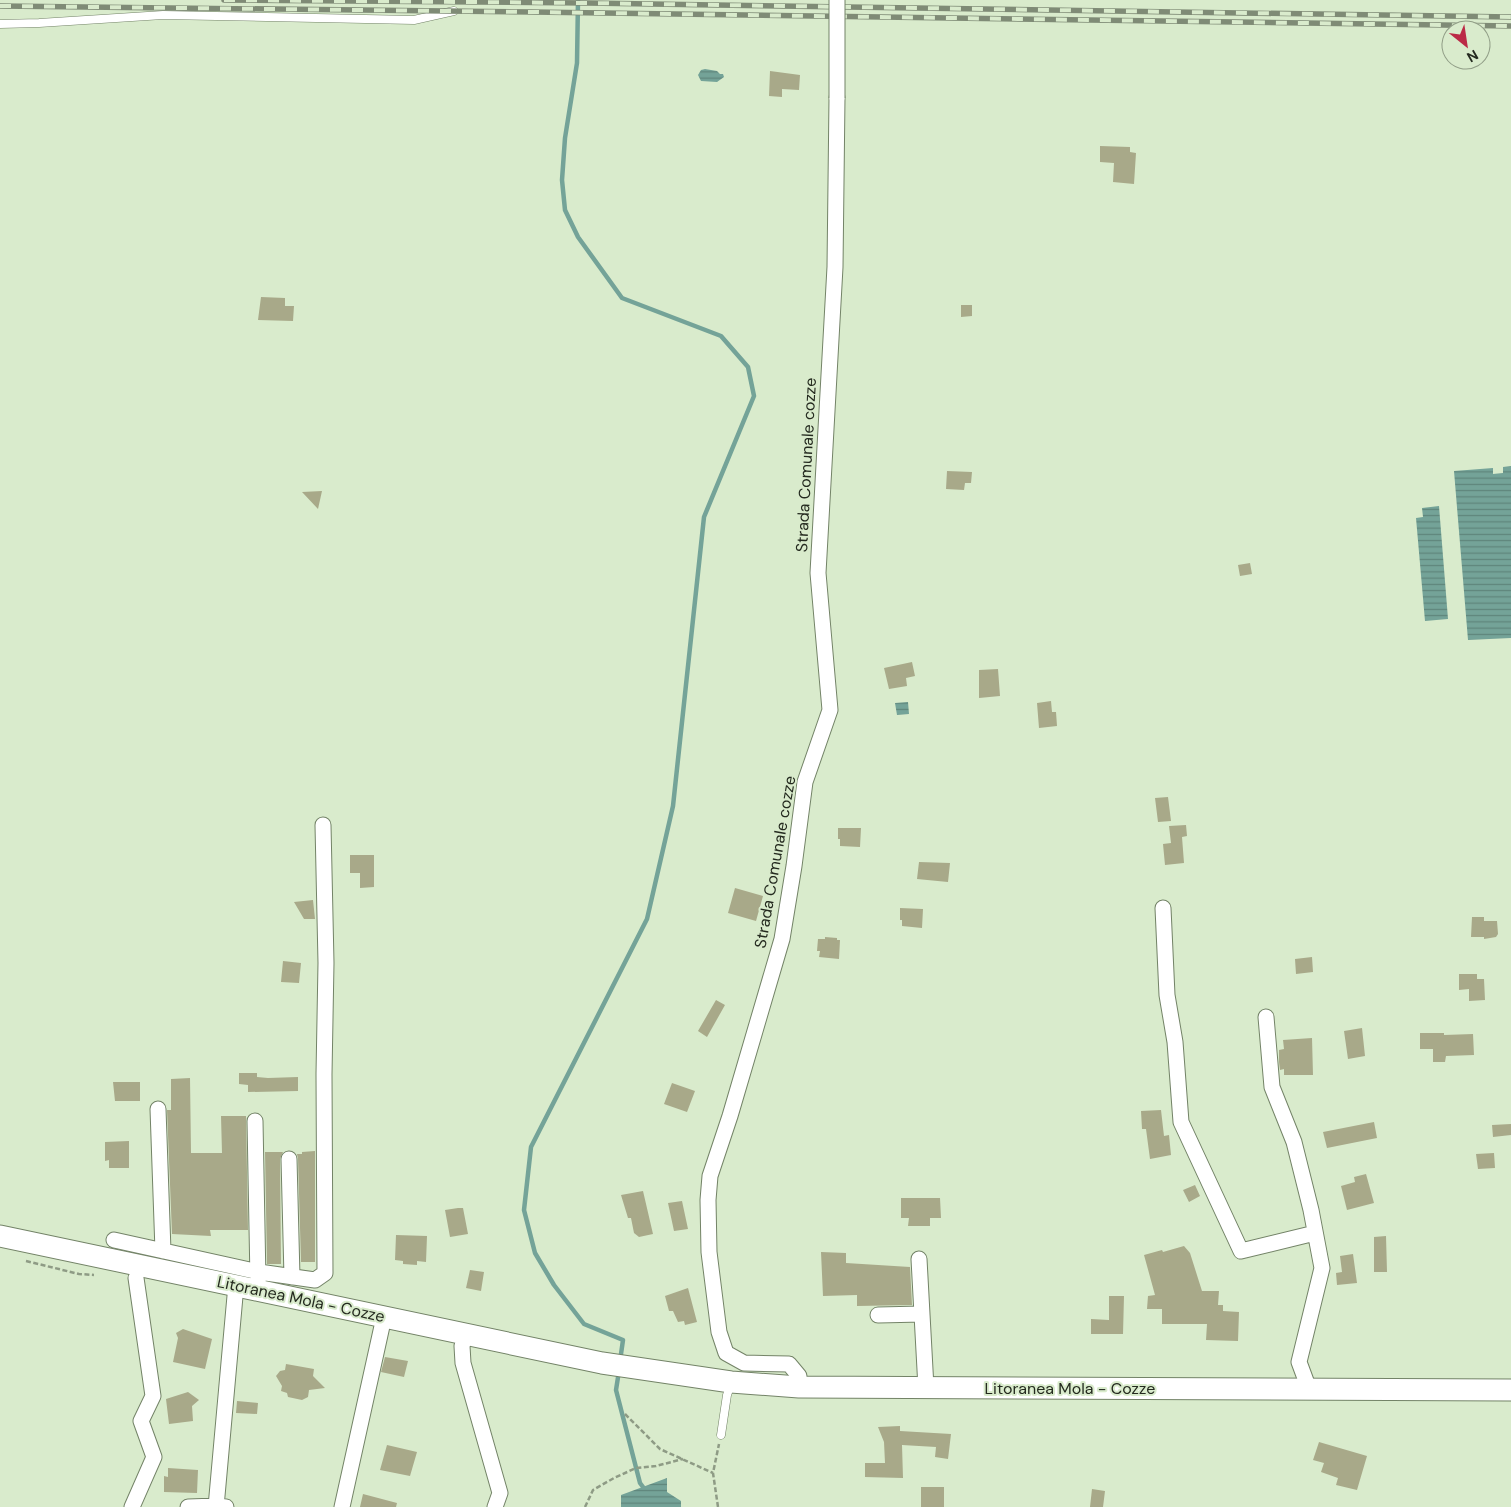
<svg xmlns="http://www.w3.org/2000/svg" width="1511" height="1507" font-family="'DM Sans',sans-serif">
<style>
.water{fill:url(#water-rules)}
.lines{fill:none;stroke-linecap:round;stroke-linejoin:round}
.stream{stroke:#74a398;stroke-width:4.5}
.building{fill:#a8a989}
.lane-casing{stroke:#738367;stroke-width:9}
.street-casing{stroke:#738367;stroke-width:17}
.secondary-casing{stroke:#738367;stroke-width:23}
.path{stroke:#8e9b85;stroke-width:2.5;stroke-dasharray:5 2.5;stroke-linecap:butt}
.lane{stroke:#fff;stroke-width:8}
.street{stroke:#fff;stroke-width:15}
.secondary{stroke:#fff;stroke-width:21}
.rail-casing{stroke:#7f8b76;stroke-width:5.5}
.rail{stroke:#d9ebcc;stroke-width:4;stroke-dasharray:11;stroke-linecap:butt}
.street-bridge-casing{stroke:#738367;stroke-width:17;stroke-linecap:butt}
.street-bridge{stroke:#fff;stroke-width:15}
.labels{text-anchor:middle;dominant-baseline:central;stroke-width:4;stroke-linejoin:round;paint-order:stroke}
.street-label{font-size:16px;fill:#242a1f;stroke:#d9ebcc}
</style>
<defs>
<pattern id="water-rules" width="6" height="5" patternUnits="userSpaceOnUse" patternTransform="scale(1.25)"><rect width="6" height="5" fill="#74a398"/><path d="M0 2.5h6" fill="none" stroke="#5f857b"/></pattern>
</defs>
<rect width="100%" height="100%" fill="#d9ebcc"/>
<!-- water -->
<path class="water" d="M705 69 717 71 720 74H723L724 77 717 82 701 81 698 75 701 70Z
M1511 466V638L1468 640 1454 471 1493 468V474L1503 473V467Z
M1439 506 1448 619 1425 621 1416 518 1423 517 1422 508Z
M908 702 909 714 897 715 895 703Z
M667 1478V1492L681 1501V1507H621V1495Z"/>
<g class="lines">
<!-- stream -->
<path class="stream" d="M578 0 577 63 565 138 562 180 565 210 578 237 622 298 721 336 748 367 754 396 704 517 673 806 647 919 531 1147 524 1210 535 1253 554 1285 584 1324 623 1340 620 1361
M619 1371 616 1390 640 1483 643 1487"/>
</g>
<!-- building -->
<path class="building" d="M770 71 800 75 799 90 782 89V97L769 96Z
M1100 146 1130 147V152L1136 153 1134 184 1113 182 1114 163 1100 162Z
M261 297 285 298V306H294L293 321 258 320Z
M961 305H972V316L961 317Z
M947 471 972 472 971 483H965L964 490 946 489Z
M322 491 318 509 302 492Z
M1250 563 1252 574 1240 576 1238 565Z
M912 662 915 676 906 678 907 686 889 689 884 668Z
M998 669 1000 696 979 698V670Z
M1051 701 1052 712H1056L1057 726 1039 728 1037 703Z
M1168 797 1171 821 1158 822 1155 798Z
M1186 825 1187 836 1182 837 1184 863 1165 865 1163 844 1171 843 1169 826Z
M838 828H861L860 847 840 846V839H838Z
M350 855H374V887L360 888V873H350Z
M919 862 950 863 948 882 917 879Z
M735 888 763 896 756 921 728 913Z
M313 900 315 919H304L294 902Z
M900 908 923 909 922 928 902 926V920H900Z
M1472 917H1484V921H1497L1498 934 1496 937 1484 939V937H1471Z
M825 937 837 938V940H840L839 959 819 957 820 951H817L818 939H825Z
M1312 957 1313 972 1296 974 1295 959Z
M283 961 301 963 299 983 281 982Z
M1459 974H1477V979H1484L1485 1000 1469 1001V989L1459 990Z
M716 1000 725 1005 707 1037 698 1031Z
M1362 1028 1365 1056 1348 1059 1344 1031Z
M1420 1033H1444V1035L1473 1034 1474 1055 1446 1056 1445 1062H1433V1049H1420Z
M1312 1038 1313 1075H1284V1069L1280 1070 1279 1062V1050L1284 1049 1283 1040Z
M239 1073H257V1077L268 1078 298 1077V1091L248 1092V1085L239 1084Z
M190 1078 191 1153H222L221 1116H246L248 1230H210L211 1236 172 1234 167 1110H171V1079Z
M113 1082H140V1101H115Z
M672 1083 695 1091 687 1112 664 1104Z
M1161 1110 1164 1136 1169 1135 1171 1155 1150 1159 1146 1129H1142L1141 1111Z
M1374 1122 1377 1138 1327 1148 1323 1132Z
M1511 1124V1135L1493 1137 1492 1125Z
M129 1141V1168H109V1160L105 1161V1142Z
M315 1151V1262H301L298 1159 297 1154H302V1152Z
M265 1152H283L280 1159 281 1264H267Z
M1494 1153 1495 1168 1478 1169 1476 1154Z
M1366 1174 1374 1203 1347 1210 1341 1186 1355 1182 1354 1177Z
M1195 1185 1200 1196 1189 1202 1183 1190Z
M643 1191 653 1234 639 1237 634 1233 631 1218H628L621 1195Z
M901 1198H940L941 1218H930V1226H908L909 1218H901Z
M682 1201 688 1229 674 1231 668 1203Z
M458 1208H463L468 1234 450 1237 445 1210Z
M396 1235 427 1236 426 1262 417 1261V1265L403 1264V1261L395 1260Z
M1386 1236 1387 1272H1374V1237Z
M1184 1246 1190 1253 1202 1291H1219L1218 1305H1223V1311L1239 1312 1238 1341 1206 1340 1207 1324H1162V1309H1147L1148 1296 1155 1295 1144 1255 1162 1250 1163 1252Z
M821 1252 846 1253V1263L910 1267 912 1305 857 1306V1295L823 1296Z
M1353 1254 1357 1283 1337 1285 1336 1273 1342 1272 1340 1256Z
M470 1270 484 1272 481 1291 466 1288Z
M688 1288 697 1322 685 1325 684 1321 678 1322 673 1311H669L665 1296Z
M1109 1296H1124L1123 1334H1091V1319L1109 1320Z
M183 1329 212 1339 205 1369 173 1362 178 1338 176 1333Z
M385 1357 408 1361 404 1377 381 1372Z
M286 1364 314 1369 313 1376 325 1388 309 1390 308 1397 302 1400 288 1397 287 1393 281 1391 282 1386 276 1376 280 1371 285 1370Z
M188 1392 199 1400 192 1406 193 1421 169 1424 166 1399Z
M237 1401 258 1403 257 1414 236 1413Z
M900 1426V1431L951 1434 948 1459 935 1457 936 1447 902 1445 903 1478 865 1477V1463H885L884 1442 878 1427Z
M1319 1442 1367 1456 1357 1490 1336 1485 1338 1478 1321 1472 1324 1463 1313 1460Z
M387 1445 417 1452 410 1476 380 1470Z
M168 1468 198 1470 197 1493 164 1492V1476L168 1477Z
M921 1487H944V1507H921Z
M1092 1489 1105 1491 1103 1507H1090Z
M363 1494 397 1503 396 1507H360Z"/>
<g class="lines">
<defs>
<path id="lane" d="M0 24 39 23 163 15 414 20 454 11
M721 1435 727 1395 731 1384"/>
<path id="street" d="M1163 908 1167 995 1175 1042 1181 1122 1241 1251 1315 1233
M1266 1017 1272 1087 1294 1142 1311 1210 1322 1268 1299 1362 1309 1389
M158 1109 163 1251
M255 1121 258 1281
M289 1159 292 1277
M114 1240 259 1272 315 1280 325 1273 324 1074 326 963 323 825
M919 1259 926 1388
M878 1315 922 1314
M466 1334 462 1346 463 1363 500 1493 495 1507
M799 1387V1376L789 1364 744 1363 726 1353 719 1332 709 1252 708 1200 710 1176 730 1116 782 939 794 866 805 782 830 710 818 573 835 267 837 98
M132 1507 154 1457 141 1421 153 1396 136 1278
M188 1507 217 1506 226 1507
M216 1507 236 1285
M342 1507 384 1317"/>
<path id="secondary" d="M0 1236 602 1363 731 1382 799 1387 1511 1390"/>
</defs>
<!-- lane casing -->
<use href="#lane" class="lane-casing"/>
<!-- street casing -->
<use href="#street" class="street-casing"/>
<!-- secondary casing -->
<use href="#secondary" class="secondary-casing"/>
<!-- path -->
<path class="path" d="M26 1261 79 1274 94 1275
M625 1414 660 1449 713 1473
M585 1507 593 1490 614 1478 636 1468 656 1466 683 1459
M718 1507 713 1473 719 1444"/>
<!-- lane -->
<use href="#lane" class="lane"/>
<!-- street -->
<use href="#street" class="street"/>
<!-- secondary -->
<use href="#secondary" class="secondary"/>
<defs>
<path id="rail" d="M224 0 587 3 1511 17
M0 6 532 12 1511 26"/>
</defs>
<!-- rail casing -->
<use href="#rail" class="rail-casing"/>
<!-- rail -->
<use href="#rail" class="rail"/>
<defs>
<path id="street-bridge" d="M837 98V0"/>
</defs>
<!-- street-bridge casing -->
<use href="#street-bridge" class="street-bridge-casing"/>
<!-- street-bridge -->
<use href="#street-bridge" class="street-bridge"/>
</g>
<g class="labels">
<!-- street labels -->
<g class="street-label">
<text transform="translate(806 465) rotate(-87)">Strada Comunale cozze</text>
<text transform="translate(775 862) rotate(-80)">Strada Comunale cozze</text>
<text transform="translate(301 1299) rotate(12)">Litoranea Mola - Cozze</text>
<text x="1070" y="1388">Litoranea Mola - Cozze</text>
</g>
</g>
<!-- north arrow -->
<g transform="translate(1466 45) rotate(150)"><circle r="24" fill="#d9ebcc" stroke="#919e87"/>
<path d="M0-4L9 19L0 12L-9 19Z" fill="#bb2a46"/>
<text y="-8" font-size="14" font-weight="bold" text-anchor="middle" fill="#242a1f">N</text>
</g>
</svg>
